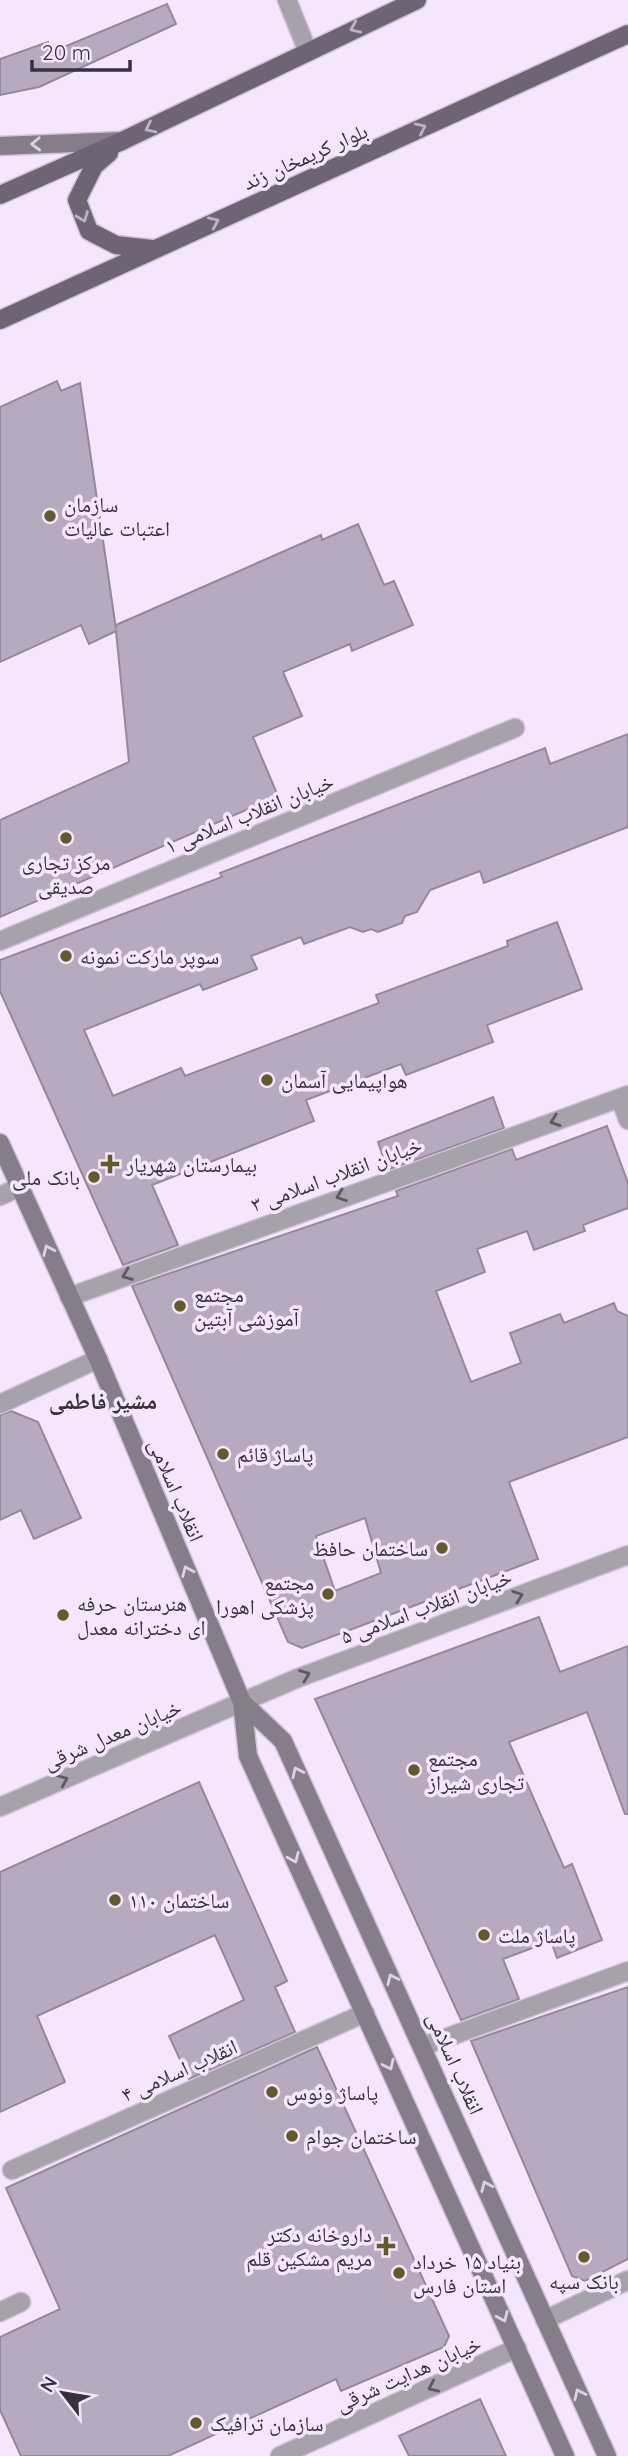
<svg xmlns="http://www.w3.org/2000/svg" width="628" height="2456" font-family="Quicksand,'Noto Naskh Arabic',sans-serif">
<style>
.building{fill:#b7a9be;stroke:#95889d;stroke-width:2;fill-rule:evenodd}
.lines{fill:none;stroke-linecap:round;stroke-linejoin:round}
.minor-casing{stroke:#cfc2d6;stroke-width:21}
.tertiary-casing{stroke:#cfc2d6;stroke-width:21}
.secondary-casing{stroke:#cfc2d6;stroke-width:21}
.primary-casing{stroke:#cfc2d6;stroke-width:21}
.minor{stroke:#a7a1ab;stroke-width:18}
.tertiary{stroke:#a7a1ab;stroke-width:18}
.secondary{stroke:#867d8b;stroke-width:18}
.primary{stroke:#6e6474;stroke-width:18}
.oneway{stroke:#bfb2c6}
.oneway2{stroke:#dfd1e6}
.oneway3{stroke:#5e5862}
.poi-dot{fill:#605b28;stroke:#f5e6fd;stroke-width:2.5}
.labels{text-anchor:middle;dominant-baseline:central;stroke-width:7;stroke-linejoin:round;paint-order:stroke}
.street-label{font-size:21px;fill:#37313a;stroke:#f5e6fd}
.poi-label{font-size:21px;fill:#37313a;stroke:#f5e6fd;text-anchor:start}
.neighbourhood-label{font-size:23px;font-weight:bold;fill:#37313a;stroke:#f5e6fd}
</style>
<rect width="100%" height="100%" fill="#f5e6fd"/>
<!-- building -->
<path class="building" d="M167 4 176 24 39 87 0 95V59L48 42 52 52Z
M57 381 61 391 80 383 116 629V625L321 535 322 540 358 524 384 585 394 581 413 625 352 651 350 644 283 672 302 716 253 737 278 796 0 917V820L129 762 116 631 89 644 81 625 0 662V407Z
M628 734V827L484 883 480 871 430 890 417 912 405 916 402 923 378 932 371 929 363 932 350 927 304 944 301 937 251 956 257 969 203 990 200 984 84 1030 113 1096 181 1068 185 1076 379 1003 376 995 508 946 507 941 557 922 582 989 487 1025 493 1042 406 1075 401 1064 306 1100 314 1121 152 1185 178 1245 123 1265 0 991V960L222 877 220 873 545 748 550 764Z
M493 1097 504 1128 388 1170 378 1142Z
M607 1126 628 1183V1208L583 1225 585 1231 534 1250 527 1231 477 1249 485 1272 436 1291 471 1382 521 1363 510 1333 560 1314 564 1323 614 1303 617 1311 628 1316V1437L509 1482 538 1559 302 1648 288 1642 132 1286 398 1196 396 1191 512 1149 516 1160ZM365 1518 381 1573 335 1591 316 1536Z
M11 1411 38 1422 81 1518 34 1539 21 1510 0 1520V1415Z
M539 1617 560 1672 628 1646V1814H625L587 1712 509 1742 564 1868 572 1864 602 1940 557 1958 551 1941 503 1959 519 1999 461 2020 315 1699Z
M199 1782 287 1981 275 1987 295 2032 189 2079 169 2036 244 2000 215 1935 37 2016 65 2082 0 2112V1872Z
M628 1987V2259L585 2281 572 2276 471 2041Z
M317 2047 449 2336 444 2347 341 2391 336 2379 168 2456H21L0 2410V2337L60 2309 6 2188Z
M480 2399 506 2456H409L399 2436Z"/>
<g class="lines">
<defs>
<path id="minor" d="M0 941 515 728
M620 1098 628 1120
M69 1297 628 1095
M0 1404 98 1359
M242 1702 298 1678 628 1555
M424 2046 628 1971
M12 2170 365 2013
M0 2312 21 2302
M545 2320 628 2280"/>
<path id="tertiary" d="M287 0 308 52
M0 1196 20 1187
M0 1807 242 1702
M280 2456 517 2348"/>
<path id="secondary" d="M0 146 122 141
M0 1143 98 1359 242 1702 248 1756 565 2456
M242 1702 283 1741 607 2456"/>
<path id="primary" d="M109 153 94 166 77 200 89 231 116 245 152 249
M0 195 122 141 417 0
M0 320 628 34"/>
</defs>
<!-- minor casing -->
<use href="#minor" class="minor-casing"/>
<!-- tertiary casing -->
<use href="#tertiary" class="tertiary-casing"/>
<!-- secondary casing -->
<use href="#secondary" class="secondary-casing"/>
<!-- primary casing -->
<use href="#primary" class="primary-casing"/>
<!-- minor -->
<use href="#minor" class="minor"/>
<!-- tertiary -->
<use href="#tertiary" class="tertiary"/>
<!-- secondary -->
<use href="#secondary" class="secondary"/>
<!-- primary -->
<use href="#primary" class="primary"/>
</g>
<!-- one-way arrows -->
<defs><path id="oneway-chevron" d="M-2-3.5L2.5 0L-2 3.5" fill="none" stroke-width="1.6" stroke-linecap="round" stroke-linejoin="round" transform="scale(1.75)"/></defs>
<g class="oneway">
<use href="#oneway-chevron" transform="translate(355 28) rotate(156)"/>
<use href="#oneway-chevron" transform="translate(150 128) rotate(154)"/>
<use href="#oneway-chevron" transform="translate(421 128) rotate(-25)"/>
<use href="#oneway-chevron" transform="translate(83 217) rotate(69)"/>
<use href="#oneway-chevron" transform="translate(214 222) rotate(-24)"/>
</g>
<g class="oneway2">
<use href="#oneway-chevron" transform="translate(36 144) rotate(178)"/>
<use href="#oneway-chevron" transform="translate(48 1250) rotate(-114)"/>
<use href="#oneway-chevron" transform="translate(187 1571) rotate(-113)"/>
<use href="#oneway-chevron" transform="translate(297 1772) rotate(-115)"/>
<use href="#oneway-chevron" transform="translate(294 1858) rotate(66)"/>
<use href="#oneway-chevron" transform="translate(392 1979) rotate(-115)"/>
<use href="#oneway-chevron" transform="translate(389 2065) rotate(65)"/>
<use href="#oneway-chevron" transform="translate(486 2186) rotate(-114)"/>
<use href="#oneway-chevron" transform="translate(503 2317) rotate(66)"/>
<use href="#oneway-chevron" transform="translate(579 2394) rotate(-115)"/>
</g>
<g class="oneway3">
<use href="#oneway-chevron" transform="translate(555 1121) rotate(161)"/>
<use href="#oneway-chevron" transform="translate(341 1196) rotate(160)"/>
<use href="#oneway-chevron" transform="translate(127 1275) rotate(159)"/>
<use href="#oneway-chevron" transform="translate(518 1596) rotate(-20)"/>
<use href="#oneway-chevron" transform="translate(305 1675) rotate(-21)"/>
<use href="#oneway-chevron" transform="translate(63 1780) rotate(-23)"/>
<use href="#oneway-chevron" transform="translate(433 2387) rotate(156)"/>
</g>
<!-- markers -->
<g class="poi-dot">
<circle cx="50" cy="516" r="7"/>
<circle cx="66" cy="838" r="7"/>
<circle cx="66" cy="956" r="7"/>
<circle cx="267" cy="1080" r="7"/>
<path d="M106.5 1153.5h7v7h7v7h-7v7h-7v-7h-7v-7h7z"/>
<circle cx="94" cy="1177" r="7"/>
<circle cx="180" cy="1306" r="7"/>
<circle cx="223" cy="1454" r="7"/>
<circle cx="442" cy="1548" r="7"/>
<circle cx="328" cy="1594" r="7"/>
<circle cx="63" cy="1615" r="7"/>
<circle cx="414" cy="1770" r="7"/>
<circle cx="115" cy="1900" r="7"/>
<circle cx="484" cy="1935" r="7"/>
<circle cx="272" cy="2092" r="7"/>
<circle cx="292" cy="2136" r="7"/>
<path d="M382.5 2235.5h7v7h7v7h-7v7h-7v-7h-7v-7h7z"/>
<circle cx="584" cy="2257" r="7"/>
<circle cx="399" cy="2273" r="7"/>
<circle cx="196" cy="2423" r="7"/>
</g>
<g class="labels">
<!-- street labels -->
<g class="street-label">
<text transform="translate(305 156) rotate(-24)">بلوار کریمخان زند</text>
<text transform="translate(249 813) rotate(-22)">خیابان انقلاب اسلامی ۱</text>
<text transform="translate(336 1174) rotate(-20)">خیابان انقلاب اسلامی ۳</text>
<text transform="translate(177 1490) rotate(67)">انقلاب اسلامی</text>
<text transform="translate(426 1606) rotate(-20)">خیابان انقلاب اسلامی ۵</text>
<text transform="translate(112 1734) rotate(-23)">خیابان معدل شرقی</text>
<text transform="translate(456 2063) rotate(66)">انقلاب اسلامی</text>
<text transform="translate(179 2070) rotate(-24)">۴ انقلاب اسلامی</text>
<text transform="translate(408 2373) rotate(-24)">خیابان هدایت شرقی</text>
</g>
<!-- poi labels -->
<g class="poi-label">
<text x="64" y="504">سازمان<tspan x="64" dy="24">اعتبات عالیات</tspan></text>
<text x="66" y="862" text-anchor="middle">مرکز تجاری<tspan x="66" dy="24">صدیقی</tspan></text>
<text x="80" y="956">سوپر مارکت نمونه</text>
<text x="281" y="1080">هواپیمایی آسمان</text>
<text x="126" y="1164">بیمارستان شهریار</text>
<text x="80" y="1177" text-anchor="end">بانک ملی</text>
<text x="194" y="1294">مجتمع<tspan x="194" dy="24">آموزشی آبتین</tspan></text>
<text x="237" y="1454">پاساژ قائم</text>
<text x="428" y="1548" text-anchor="end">ساختمان حافظ</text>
<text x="314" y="1582" text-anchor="end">مجتمع<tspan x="314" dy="24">پزشکی اهورا</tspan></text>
<text x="77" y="1603">هنرستان حرفه<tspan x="77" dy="24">ای دخترانه معدل</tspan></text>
<text x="428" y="1758">مجتمع<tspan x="428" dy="24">تجاری شیراز</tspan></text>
<text x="129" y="1900">ساختمان ۱۱۰</text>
<text x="498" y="1935">پاساژ ملت</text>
<text x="286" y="2092">پاساژ ونوس</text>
<text x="306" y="2136">ساختمان جوام</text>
<text x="372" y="2234" text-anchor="end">داروخانه دکتر<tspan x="372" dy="24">مریم مشکین قلم</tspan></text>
<text x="413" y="2261">بنیاد ۱۵ خرداد<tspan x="413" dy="24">استان فارس</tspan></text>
<text x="584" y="2281" text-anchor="middle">بانک سپه</text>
<text x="210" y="2423">سازمان ترافیک</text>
</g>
<!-- neighbourhood labels -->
<g class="neighbourhood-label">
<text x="103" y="1400">مشیر فاطمی</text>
</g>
</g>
<!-- north arrow -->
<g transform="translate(63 2393) rotate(301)" stroke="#f5e6fd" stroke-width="5" paint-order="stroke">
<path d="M0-5L12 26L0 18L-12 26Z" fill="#37313a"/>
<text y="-10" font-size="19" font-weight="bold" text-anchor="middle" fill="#37313a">N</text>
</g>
<!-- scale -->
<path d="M32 60v10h98v-10" fill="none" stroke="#37313a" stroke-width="3.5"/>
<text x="42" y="60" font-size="21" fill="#37313a" stroke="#f5e6fd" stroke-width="5" paint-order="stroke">20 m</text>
</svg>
